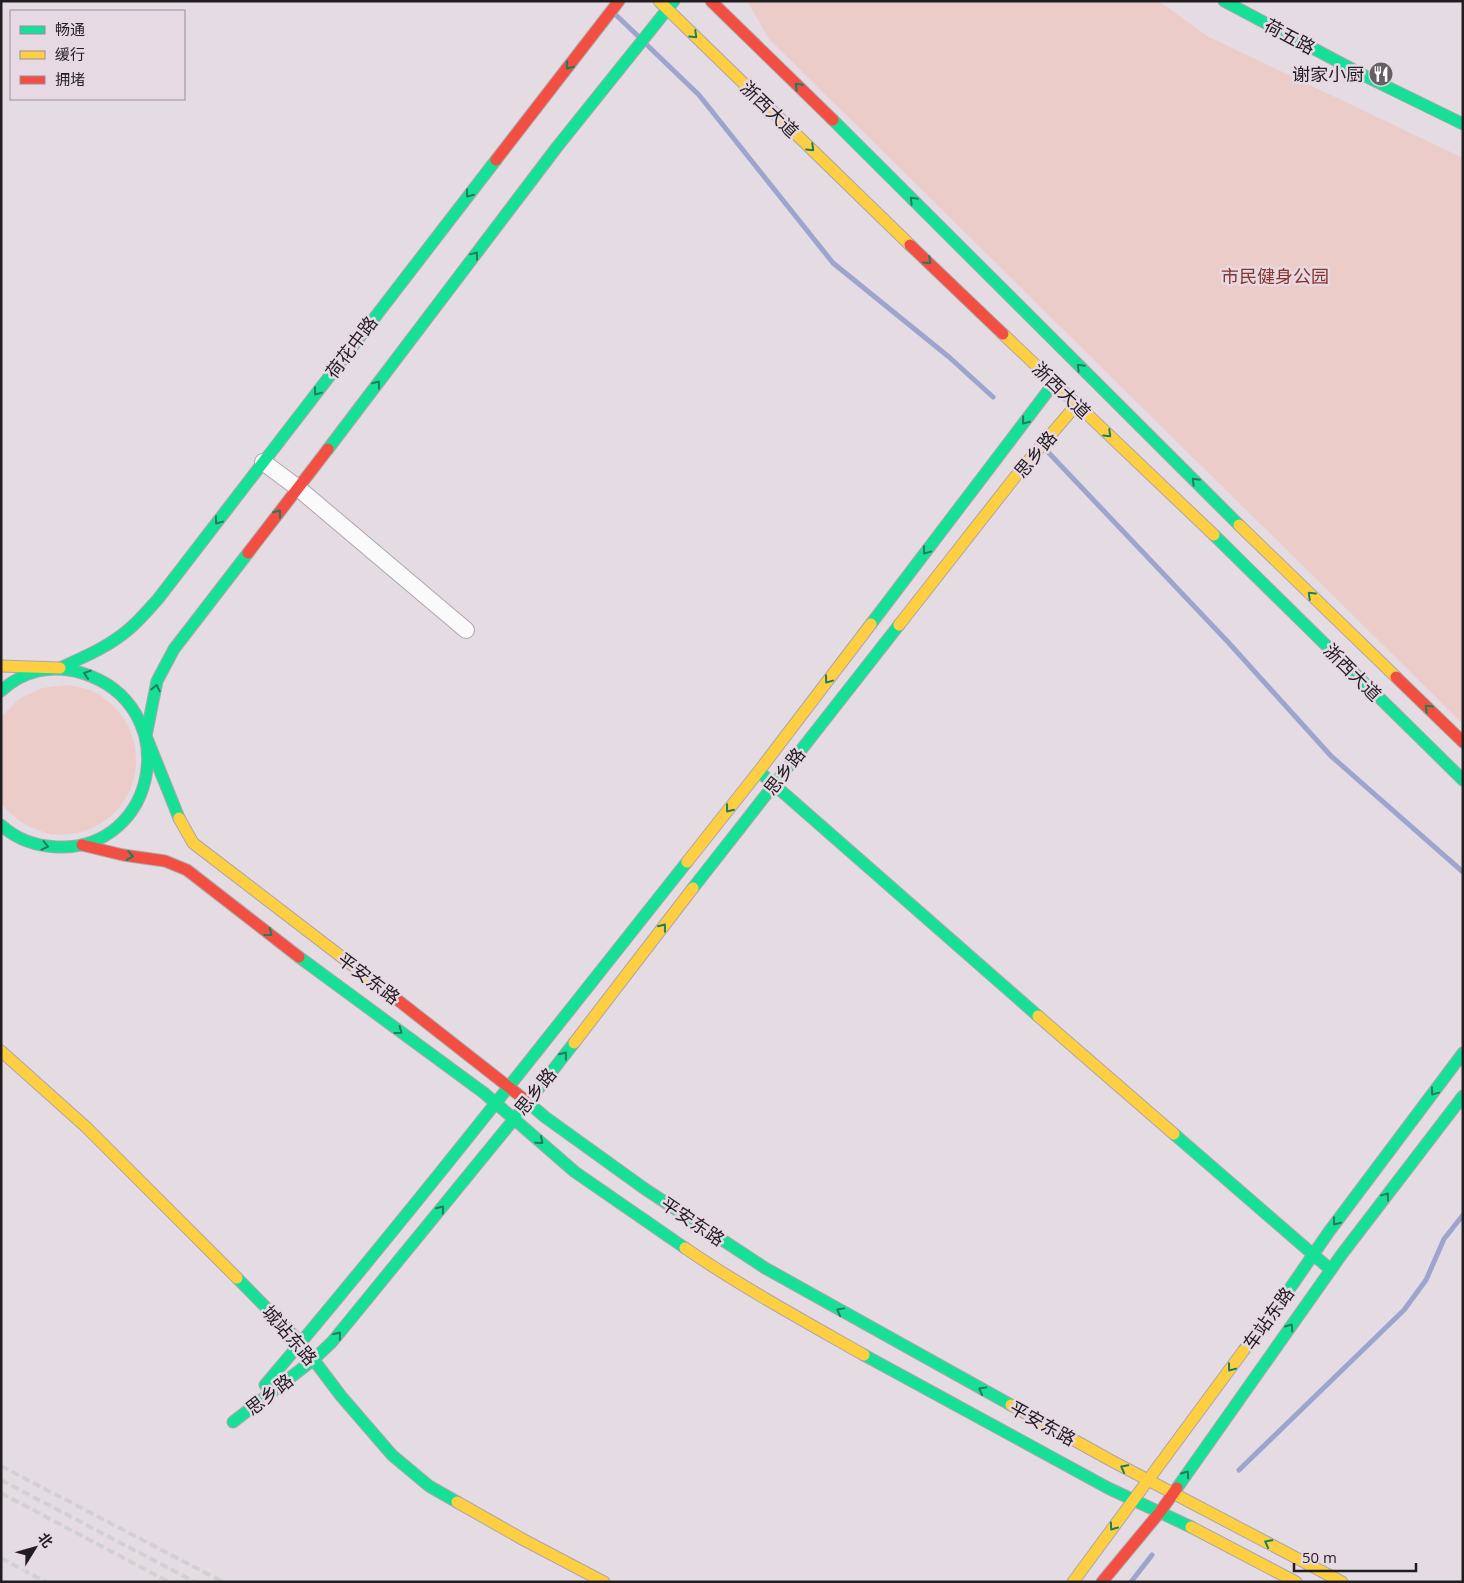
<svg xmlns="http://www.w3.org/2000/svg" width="1464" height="1583" font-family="'Open Sans','Noto Sans SC',sans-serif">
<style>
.green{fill:#ecccc9}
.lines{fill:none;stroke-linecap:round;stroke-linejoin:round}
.stream{stroke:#9da4cd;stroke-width:5}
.street-casing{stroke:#aba6aa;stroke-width:18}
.fast-casing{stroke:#aba6aa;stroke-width:13}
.slow-casing{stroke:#aba6aa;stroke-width:13}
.jam-casing{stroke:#aba6aa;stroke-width:13}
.street{stroke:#fbfafb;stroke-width:16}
.fast{stroke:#16e098;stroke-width:11}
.slow{stroke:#ffcf43;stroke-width:11}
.jam{stroke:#f24e42;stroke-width:11}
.rail{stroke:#d3d0d2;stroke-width:4;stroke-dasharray:8 4;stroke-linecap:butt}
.oneway{stroke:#1c7e5c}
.labels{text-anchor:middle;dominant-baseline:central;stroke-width:5;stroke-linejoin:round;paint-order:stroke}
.street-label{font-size:18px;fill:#221d21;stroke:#e7d9e4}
.poi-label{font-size:18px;fill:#221d21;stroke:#e7d9e4;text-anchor:end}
.park-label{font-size:18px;fill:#87352b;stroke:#e7d9e4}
</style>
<rect width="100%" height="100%" fill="#e4dce2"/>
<!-- green -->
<path class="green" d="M747 1H1159L1207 36 1463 158V724L769 39Z
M68 685C76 687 86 688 94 692 154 723 149 810 84 831 74 834 61 836 50 834 45 833 41 831 36 829 25 826 5 812 1 801 0 796 1 787 1 782 1 760 1 738 1 717L19 699 42 688Z"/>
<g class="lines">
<!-- stream -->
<path class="stream" d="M616 15 639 37
M647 45 699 95 833 263 949 357 993 397
M1047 451 1228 642 1331 756 1463 872
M1239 1470 1404 1310 1426 1280 1444 1239 1463 1215
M1131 1582 1152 1555"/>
<defs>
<path id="street" d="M263 462 298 488 466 630"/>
<path id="fast" d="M1224 1 1367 77 1463 124
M833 120 1239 525
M328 449 557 147 674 1
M1214 535 1463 780
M871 624 1054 383
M60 668C84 657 108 647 128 630 139 621 148 610 158 599L496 160
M1 691C24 670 53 664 82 673 185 705 159 851 57 847 36 846 16 839 1 825
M763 775 1038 1016
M179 818 146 736 157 681 174 649 248 553
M693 888 899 625
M299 957 484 1093 575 1172 685 1248
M524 1099 545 1117 645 1189 765 1268 1011 1405
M1174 1134 1331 1270
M237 1278 301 1343 341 1396 392 1455 429 1486 457 1502
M1244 1350 1293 1284 1328 1233 1463 1053
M864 1355 1108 1488 1191 1527
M265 1385C410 1214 548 1037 687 862
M233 1422 313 1360 332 1342 528 1102 574 1043
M1177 1488 1342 1254 1463 1096"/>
<path id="slow" d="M659 1 910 245
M1003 334 1214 535
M1239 525 1396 677
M899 625 1019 472 1077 404
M1 666 60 668
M179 818 193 843 390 994
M687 862 759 771 871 624
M1038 1016 1174 1134
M574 1043 693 888
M1 1051 86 1127 237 1278
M685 1248C742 1287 804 1321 864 1355
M1011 1405 1110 1460 1342 1582
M457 1502 524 1540 604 1582
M1191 1527 1296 1582
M1073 1582 1244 1350"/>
<path id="jam" d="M711 1 833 120
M496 160 619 1
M910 245 1003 334
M248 553 328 449
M1396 677 1463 742
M82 845 123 855 165 861 187 870 299 957
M390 994 524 1099
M1102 1582 1160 1512 1177 1488"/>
</defs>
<!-- street casing -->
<use href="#street" class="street-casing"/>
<!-- fast casing -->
<use href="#fast" class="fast-casing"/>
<!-- slow casing -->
<use href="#slow" class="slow-casing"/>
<!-- jam casing -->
<use href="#jam" class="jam-casing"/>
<!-- street -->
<use href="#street" class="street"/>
<!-- fast -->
<use href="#fast" class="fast"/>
<!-- slow -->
<use href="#slow" class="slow"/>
<!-- jam -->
<use href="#jam" class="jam"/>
<!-- rail -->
<path class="rail" d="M1 1466 223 1582
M1 1480 195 1582
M1 1493 169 1582
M1 1558 46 1582"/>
</g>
<!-- one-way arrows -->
<defs><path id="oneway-chevron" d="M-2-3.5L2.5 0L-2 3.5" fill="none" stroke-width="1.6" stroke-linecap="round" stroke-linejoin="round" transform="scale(1.25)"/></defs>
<g class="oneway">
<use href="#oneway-chevron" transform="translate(694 35) rotate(44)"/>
<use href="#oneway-chevron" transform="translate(569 66) rotate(128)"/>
<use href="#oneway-chevron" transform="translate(798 86) rotate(-135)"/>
<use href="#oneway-chevron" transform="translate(811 148) rotate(44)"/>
<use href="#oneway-chevron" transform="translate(469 194) rotate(128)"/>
<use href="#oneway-chevron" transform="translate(913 200) rotate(-135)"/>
<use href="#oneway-chevron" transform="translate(475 255) rotate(-53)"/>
<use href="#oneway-chevron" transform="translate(928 261) rotate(44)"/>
<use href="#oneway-chevron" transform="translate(1080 367) rotate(-135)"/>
<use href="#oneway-chevron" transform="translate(377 384) rotate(-53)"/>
<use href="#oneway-chevron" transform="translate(317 392) rotate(127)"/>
<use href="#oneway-chevron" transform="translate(1025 421) rotate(128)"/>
<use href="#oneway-chevron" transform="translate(1108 434) rotate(44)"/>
<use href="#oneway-chevron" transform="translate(1195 481) rotate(-135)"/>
<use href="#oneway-chevron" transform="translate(278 513) rotate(-52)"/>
<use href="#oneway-chevron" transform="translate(218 521) rotate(127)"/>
<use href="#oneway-chevron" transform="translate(926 551) rotate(127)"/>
<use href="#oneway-chevron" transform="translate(1311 595) rotate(-136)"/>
<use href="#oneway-chevron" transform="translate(87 674) rotate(-162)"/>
<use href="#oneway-chevron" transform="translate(828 680) rotate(127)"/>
<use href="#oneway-chevron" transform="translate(156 688) rotate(-78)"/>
<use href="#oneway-chevron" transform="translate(1428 708) rotate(-136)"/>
<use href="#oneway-chevron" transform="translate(729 809) rotate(128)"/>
<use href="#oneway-chevron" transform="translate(45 846) rotate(13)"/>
<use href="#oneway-chevron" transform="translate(130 856) rotate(9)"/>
<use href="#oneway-chevron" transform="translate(663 927) rotate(-52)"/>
<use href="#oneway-chevron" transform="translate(269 933) rotate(38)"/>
<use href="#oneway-chevron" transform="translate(399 1031) rotate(36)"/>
<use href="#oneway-chevron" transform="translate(564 1055) rotate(-52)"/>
<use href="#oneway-chevron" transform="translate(1434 1092) rotate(127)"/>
<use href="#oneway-chevron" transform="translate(540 1141) rotate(41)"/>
<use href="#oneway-chevron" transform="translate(1386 1196) rotate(-53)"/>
<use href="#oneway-chevron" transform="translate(441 1209) rotate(-51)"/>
<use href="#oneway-chevron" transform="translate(1336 1222) rotate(127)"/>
<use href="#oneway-chevron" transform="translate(840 1311) rotate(-151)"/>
<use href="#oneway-chevron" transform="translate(1290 1327) rotate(-55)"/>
<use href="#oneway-chevron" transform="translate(338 1335) rotate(-51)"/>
<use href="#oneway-chevron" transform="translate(1231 1368) rotate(127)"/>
<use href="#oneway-chevron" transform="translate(982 1390) rotate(-151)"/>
<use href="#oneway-chevron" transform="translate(1124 1468) rotate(-152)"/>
<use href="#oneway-chevron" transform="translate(1186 1474) rotate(-55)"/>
<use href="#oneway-chevron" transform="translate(1113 1527) rotate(126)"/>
<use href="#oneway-chevron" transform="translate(1268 1543) rotate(-152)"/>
</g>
<!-- icons -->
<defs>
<symbol id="restaurant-disc" viewBox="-11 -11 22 22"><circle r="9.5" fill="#666065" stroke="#e7d9e4"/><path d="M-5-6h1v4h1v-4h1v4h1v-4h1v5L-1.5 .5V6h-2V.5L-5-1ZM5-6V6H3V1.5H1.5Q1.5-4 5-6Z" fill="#fff"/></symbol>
</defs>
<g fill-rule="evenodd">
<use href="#restaurant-disc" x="1367" y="60" width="28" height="28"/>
</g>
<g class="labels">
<!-- street labels -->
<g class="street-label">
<text transform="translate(1290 36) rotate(28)">荷五路</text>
<text transform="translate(770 109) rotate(44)">浙西大道</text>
<text transform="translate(351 347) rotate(-53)">荷花中路</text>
<text transform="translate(1062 390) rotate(44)">浙西大道</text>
<text transform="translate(1035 454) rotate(-50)">思乡路</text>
<text transform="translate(1353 672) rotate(45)">浙西大道</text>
<text transform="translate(784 771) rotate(-52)">思乡路</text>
<text transform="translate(369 978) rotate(37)">平安东路</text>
<text transform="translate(535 1091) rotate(-51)">思乡路</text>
<text transform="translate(693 1221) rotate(34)">平安东路</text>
<text transform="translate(1268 1318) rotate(-54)">车站东路</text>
<text transform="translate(290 1335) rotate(49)">城站东路</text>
<text transform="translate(269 1394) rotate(-38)">思乡路</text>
<text transform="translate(1043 1423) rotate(29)">平安东路</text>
</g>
<!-- poi labels -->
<g class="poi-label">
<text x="1364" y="74">谢家小厨</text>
</g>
<!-- park labels -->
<g class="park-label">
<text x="1275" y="276">市民健身公园</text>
</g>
</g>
<!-- border -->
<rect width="1464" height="1583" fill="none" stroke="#221d21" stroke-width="5"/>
<!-- legend -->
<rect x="10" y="10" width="175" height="90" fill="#e7d9e4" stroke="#988e96"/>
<rect x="20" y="26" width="25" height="8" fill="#16e098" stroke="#988e96"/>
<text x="55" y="35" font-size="15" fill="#221d21">畅通</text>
<rect x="20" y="51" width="25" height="8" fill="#ffcf43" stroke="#988e96"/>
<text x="55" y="60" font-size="15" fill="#221d21">缓行</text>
<rect x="20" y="76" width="25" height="8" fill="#f24e42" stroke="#988e96"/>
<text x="55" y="85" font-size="15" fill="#221d21">拥堵</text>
<!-- north arrow -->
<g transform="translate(35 1548) rotate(53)" stroke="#e7d9e4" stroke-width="4" paint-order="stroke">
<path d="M0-4L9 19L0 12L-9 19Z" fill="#221d21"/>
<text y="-8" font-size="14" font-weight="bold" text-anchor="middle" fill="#221d21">北</text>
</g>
<!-- scale -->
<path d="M1294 1563v8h122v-8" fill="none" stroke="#221d21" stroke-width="2.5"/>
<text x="1302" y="1563" font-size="15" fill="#221d21" stroke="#e7d9e4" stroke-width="4" paint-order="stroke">50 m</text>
</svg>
